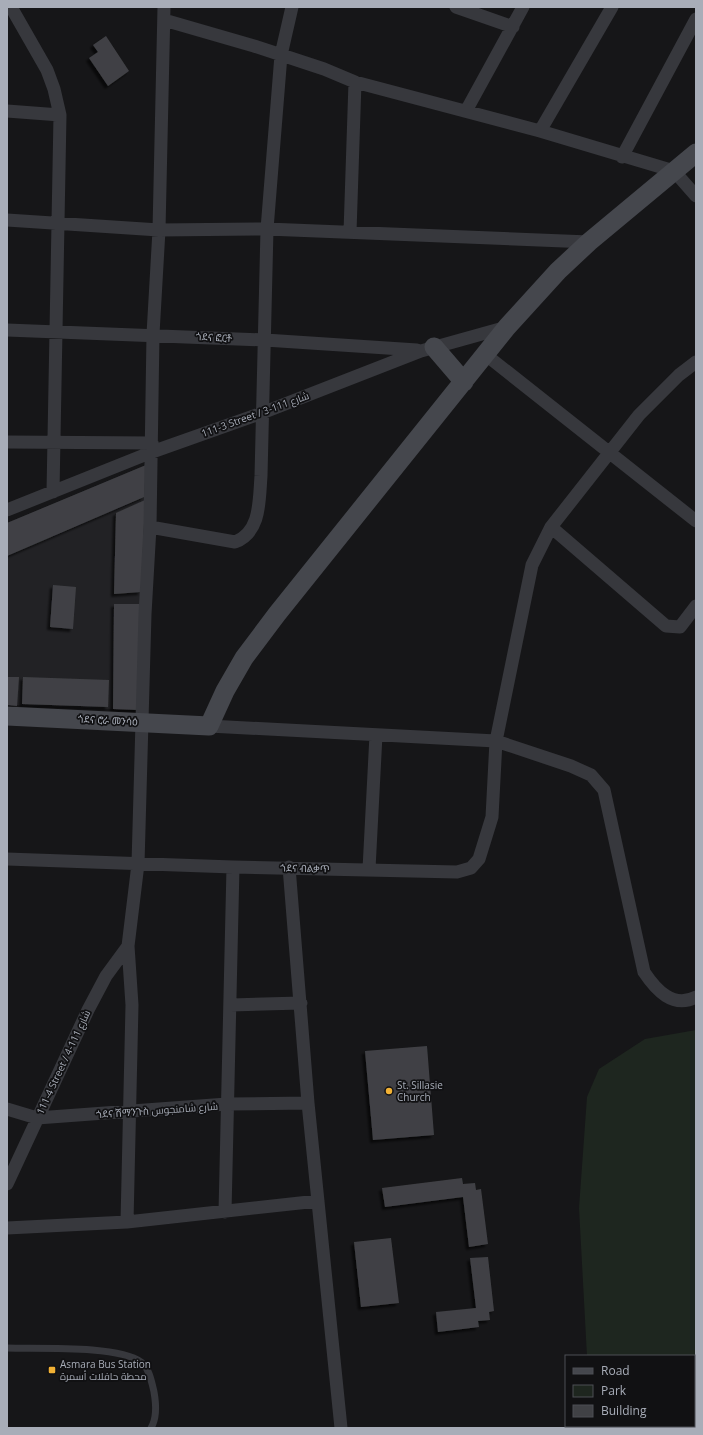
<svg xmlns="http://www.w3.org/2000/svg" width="703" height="1435" font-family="'Open Sans',Cairo,'Noto Sans Ethiopic',sans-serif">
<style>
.built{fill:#222225}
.green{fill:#1e261f}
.building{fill:#404145;filter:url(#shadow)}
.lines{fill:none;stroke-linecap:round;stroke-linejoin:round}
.lane{stroke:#37383d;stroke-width:7}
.street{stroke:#37383d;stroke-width:13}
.secondary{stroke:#45474d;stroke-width:19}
.poi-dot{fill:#f2b134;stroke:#111113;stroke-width:1.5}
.labels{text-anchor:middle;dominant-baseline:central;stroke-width:3.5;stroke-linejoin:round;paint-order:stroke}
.street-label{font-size:10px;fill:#a8adb8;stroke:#111113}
.poi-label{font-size:10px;fill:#a8adb8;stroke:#111113;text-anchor:start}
</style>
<defs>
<filter id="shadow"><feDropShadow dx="-3" dy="3" stdDeviation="1" flood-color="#0009"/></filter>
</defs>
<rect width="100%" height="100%" fill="#161618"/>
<!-- built -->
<path class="built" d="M146 465 139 710 7 705V523Z"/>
<!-- green -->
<path class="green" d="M696 1030V1428H595V1426H694V1356H587L579 1208 587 1097 599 1069 645 1039Z"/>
<!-- building -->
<path class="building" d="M106 36 129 71 108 86 89 58 98 52 93 45Z
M146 465 144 497 7 556V523Z
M145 500 141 592 114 594 116 513Z
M53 585 76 587 73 629 50 627Z
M114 604H140L139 710 113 709Z
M7 677H19L17 706 7 705Z
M23 677 109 680 108 707 22 704Z
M427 1046 434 1135 373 1140 365 1051Z
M462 1178 463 1184 475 1183 476 1190 481 1189 488 1244 469 1247 463 1197 385 1207 382 1188Z
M391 1238 399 1303 361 1307 354 1242Z
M488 1257 494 1311 489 1312 490 1320 478 1321 479 1327 438 1332 436 1312 476 1308 470 1258Z"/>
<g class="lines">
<!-- lane -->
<path class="lane" d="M7 1348C38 1349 118 1345 141 1362 149 1367 152 1383 154 1392 156 1403 157 1418 151 1428"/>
<!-- street -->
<path class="street" d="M11 7 47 70 54 89 60 115 53 492
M456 7 513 27
M164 20 254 46 324 69 355 82 540 131 674 171 696 196
M7 111 60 115
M466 111 523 7
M540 131 612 7
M622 157 696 19
M7 220 159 230 267 229 589 242
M350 232 355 82
M7 330 265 340 417 350
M486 355 696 521
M7 442 152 443
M7 510 152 452 262 413 421 351 507 327
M150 527 235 542C261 532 259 501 261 476L267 229 281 55 292 7
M551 527 666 626 680 627 696 606
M209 726 496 741 571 766 591 775 604 790 644 972C656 990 673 1009 696 997
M7 859 233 867 457 872 471 868 479 859 492 817 496 741 532 565 551 527 639 415 679 375 696 362
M289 867 308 1103 341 1428
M369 869 376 735
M231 1005 301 1003
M7 1109 37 1118 227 1104 308 1103
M7 1184 88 1010 106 976 128 946
M225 1212 233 867
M127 1222 132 1005 128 946 138 864 145 614 150 527 153 334 159 230 164 7
M7 1228 127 1222 318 1201"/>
<!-- secondary -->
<path class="secondary" d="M434 347 464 382
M7 716 209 726 225 691 244 658 277 614 507 327 558 271 589 242 696 153"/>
</g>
<!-- markers -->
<g class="poi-dot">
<circle cx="389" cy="1091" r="4"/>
<rect x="48" y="1366" width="8" height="8" rx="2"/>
</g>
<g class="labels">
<!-- street labels -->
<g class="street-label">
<text transform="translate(214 337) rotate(3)">ጎደና ፎርቶ</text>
<text transform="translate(255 414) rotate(-20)">111-3 Street / شارع 111-3</text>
<text transform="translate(108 720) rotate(3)">ጎደና ሮራ መንሳዕ</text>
<text transform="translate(305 868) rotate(1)">ጎደና ብልቃጥ</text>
<text transform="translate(63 1062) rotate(-65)">111-4 Street / شارع 111-4</text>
<text transform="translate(157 1110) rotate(-4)">ጎደና ሽማንጉስ شارع شامنجوس</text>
</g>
<!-- poi labels -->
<g class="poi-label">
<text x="397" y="1085">St. Sillasie<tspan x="397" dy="12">Church</tspan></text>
<text x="60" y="1364">Asmara Bus Station<tspan x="60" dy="12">محطة حافلات أسمرة</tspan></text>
</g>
</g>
<!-- border -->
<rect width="703" height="1435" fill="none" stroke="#a8adb8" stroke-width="16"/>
<!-- legend -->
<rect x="565" y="1355" width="130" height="72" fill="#111113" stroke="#4d4f55"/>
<rect x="573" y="1368" width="20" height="6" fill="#45474d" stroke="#4d4f55"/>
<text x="601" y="1375" font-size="12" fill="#a8adb8">Road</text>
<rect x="573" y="1385" width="20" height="12" fill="#1e261f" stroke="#4d4f55"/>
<text x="601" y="1395" font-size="12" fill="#a8adb8">Park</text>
<rect x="573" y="1405" width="20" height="12" fill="#404145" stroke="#4d4f55"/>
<text x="601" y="1415" font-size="12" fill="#a8adb8">Building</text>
</svg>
